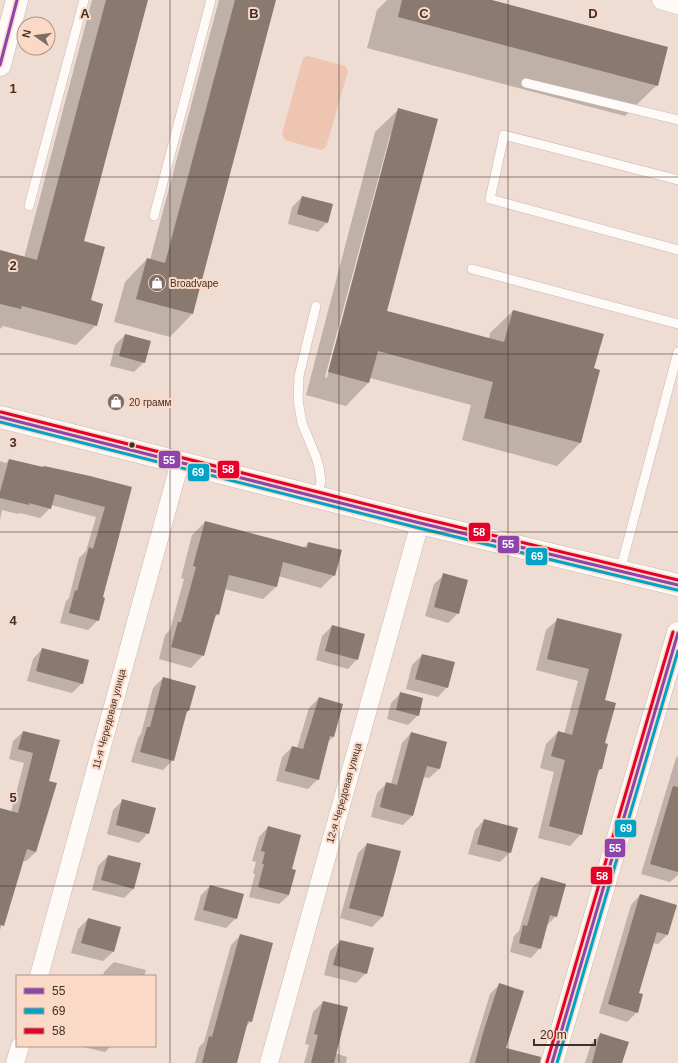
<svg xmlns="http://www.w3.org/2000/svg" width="678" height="1063" viewBox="0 0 678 1063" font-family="Helvetica,sans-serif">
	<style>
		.green { fill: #edc5b0 }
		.shadow { fill: #0003; fill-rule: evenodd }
		.building { fill: #8a796f }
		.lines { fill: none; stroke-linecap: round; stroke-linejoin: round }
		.lane-casing { stroke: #c7b9b1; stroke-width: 10 }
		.street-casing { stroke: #c7b9b1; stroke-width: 19 }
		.secondary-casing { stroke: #c7b9b1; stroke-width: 23 }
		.lane { stroke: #fdfaf8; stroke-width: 9 }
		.street { stroke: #fdfaf8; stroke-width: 18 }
		.secondary { stroke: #fdfaf8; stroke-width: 22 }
		.bus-1-casing { stroke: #fbd9c7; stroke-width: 6 }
		.bus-2-casing { stroke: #fbd9c7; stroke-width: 6 }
		.bus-3-casing { stroke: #fbd9c7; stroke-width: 6 }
		.bus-1 { stroke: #8e44ad; stroke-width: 3 }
		.bus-2 { stroke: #03a3c6; stroke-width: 3 }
		.bus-3 { stroke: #e4002b; stroke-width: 3 }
		.grid { fill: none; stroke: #3e312a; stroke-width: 1; stroke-opacity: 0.55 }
		.bus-dot { fill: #3e312a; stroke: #fbd9c7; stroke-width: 1.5 }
		.labels { text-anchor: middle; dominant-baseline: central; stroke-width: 4; stroke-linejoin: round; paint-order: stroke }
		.poi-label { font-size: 10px; fill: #3e312a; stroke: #fbd9c7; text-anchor: start }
		.street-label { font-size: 10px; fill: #3e312a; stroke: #fbd9c7 }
		.grid-label { font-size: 13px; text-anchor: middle; font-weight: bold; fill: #3e312a; stroke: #fbd9c7; stroke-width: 4; stroke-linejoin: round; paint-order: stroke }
		.line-badge { stroke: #fbd9c7; stroke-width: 1.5 }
		.badge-label { font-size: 11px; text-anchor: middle; font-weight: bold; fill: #fff }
	</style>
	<rect width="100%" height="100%" fill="#efdcd3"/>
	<path class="green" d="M308 56 345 66 348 71 326 147 321 150 285 140 282 134 303 58Z"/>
	<path class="shadow" d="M92 0H147L83 242 90 301 96 325 76 345 3 326 0 329V251L24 258Z
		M219 0H275L192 314 170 337 114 322 125 282 147 259 150 260Z
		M387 0H489L657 85 625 116 367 48 377 10Z
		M398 110 386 311 489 339 490 333 513 311 593 369 599 371 580 443 557 466 462 440 471 405 370 378 368 383 346 406 306 395 375 132ZM390 135H392L327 378 325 377Z
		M302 197 327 222 318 232 288 224 292 207Z
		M125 335 144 362 134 372 110 366 115 345Z
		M9 460 131 488 102 598 98 620 88 630 60 623 66 601 69 598 79 558 86 551 96 517 51 505 50 508 40 518 20 513 18 514 2 510 0 520V461L6 463Z
		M205 522 303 548 309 543 334 575 321 588 278 576 276 587 263 599 224 589 218 614 213 619 203 655 191 668 159 659 165 635 170 630 184 579 181 578 192 535Z
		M444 575 458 613 448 623 425 616 434 584Z
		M558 619 621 635 604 701V744L601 769 597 773 581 834 570 846 538 838 554 772 540 768 546 744 558 732 564 734 578 681 536 670 546 630Z
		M332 626 357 659 348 669 316 660 322 636Z
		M42 649 82 683 72 693 27 681 33 659Z
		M422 655 447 687 438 697 406 689 412 665Z
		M163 678 188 711 185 714 173 760 163 770 131 762 138 738 141 734 153 688Z
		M401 693 418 715 408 725 387 719 391 703Z
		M319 698 342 705 333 737 327 743 318 779 308 789 276 781 282 757 292 747 297 748 309 708Z
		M23 732 48 781 36 852 26 861H23L0 930V809L11 812 24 763 9 759 13 741Z
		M411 733 439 769 429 778 423 777 412 816 403 825 371 817 377 793 387 783 391 784 402 743Z
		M678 756V875L670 882 641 874 676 758Z
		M123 800 148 833 139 843 107 834 113 810Z
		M484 820 510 852 500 862 468 854 475 830Z
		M268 827 291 869 289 895 279 904 249 897 255 874 253 873 256 862 252 861 259 837Z
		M367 844 399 852 382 917 372 927 340 918 358 853Z
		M108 856 134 888 124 898 92 890 98 866Z
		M541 878 556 916 546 926 540 948 531 958 510 952 514 936 519 931 532 888Z
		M210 886 236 918 226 928 194 920 201 895Z
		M640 895 668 934 658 944 653 943 638 993 637 1012 627 1022 599 1013 631 905Z
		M88 919 113 952 103 961 71 953 78 929Z
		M240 936 251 1021 246 1027 236 1063H195L199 1047 204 1042 231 945Z
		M340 941 366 973 356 983 324 975 330 951Z
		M114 962 146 970 144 976H103L104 972Z
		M500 984 505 1049 510 1063H469L490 994Z
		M323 1002 335 1053 347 1057 346 1063H304L309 1045 305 1044 313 1012Z
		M601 1034 621 1063H585L591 1044Z
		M79 1046H111L105 1052Z"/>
	<path class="building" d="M106 0H148L84 241 105 247 91 300 103 304 97 326 22 306 21 309 0 304V250L37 260Z
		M235 0H276L193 314 136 299 147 258 165 263Z
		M402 0H492L668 47 658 86 398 17Z
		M398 108 438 119 387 311 504 342 513 310 604 334 594 368 600 370 581 443 484 418 493 382 378 351 369 383 328 372Z
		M302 196 333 204 328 223 297 214Z
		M125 334 151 341 145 363 119 356Z
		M9 459 43 467 44 466 90 476 132 487 103 597 105 598 99 621 69 613 75 590 77 591 89 547 93 549 105 507 55 494 51 509 29 503V505L0 498V492Z
		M205 521 307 548 308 542 342 550 335 576 283 562 277 587 229 575 219 615 216 614 204 656 171 647 178 622H181L196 567 193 566Z
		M443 573 468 580 459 614 434 607Z
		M557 618 622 634 605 700 616 703 605 743 608 744 602 769H599L582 835 549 826 565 760 551 756 558 731 572 735 589 669 547 659Z
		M332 625 365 634 358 660 325 651Z
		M42 648 89 660 83 684 36 671Z
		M422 654 455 662 448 688 415 679Z
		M163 677 196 686 189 711H187L174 761 140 752 147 727H150Z
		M400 692 423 698 419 716 396 710Z
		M319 697 343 704 334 737 330 736 319 780 285 771 292 746 303 749Z
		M23 731 60 740 49 781 57 783 36 852 27 849 4 926 0 925V808L18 813 33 753 18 749Z
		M411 732 447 742 440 769 427 766 413 816 380 807 386 782 397 785Z
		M673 786 678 787V872L650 864Z
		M122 799 156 808 149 834 116 825Z
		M484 819 518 828 511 853 477 844Z
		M268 826 301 835 292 869 296 870 289 895 258 887 264 864H262L265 852 261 851Z
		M367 843 401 851 383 917 349 908Z
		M108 855 141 863 134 889 101 880Z
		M541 877 566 884 557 917 550 915 541 949 519 943 523 925 527 926Z
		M210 885 244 894 237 919 203 910Z
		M640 894 677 905 668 935 657 932 639 993 643 994 638 1013 608 1004Z
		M88 918 121 927 114 952 81 943Z
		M240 934 273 943 252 1022 248 1021 237 1063H202L209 1036 212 1037Z
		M340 940 374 948 367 974 333 965Z
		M499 983 524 991 506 1048 541 1057 540 1063H475L483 1033Z
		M323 1001 348 1007 334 1063H311L318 1035 314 1034Z
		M600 1033 629 1042 622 1063H592Z"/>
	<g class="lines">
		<defs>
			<path id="lane" d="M526 83 678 120
				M678 180 504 135 490 199 678 250
				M29 206 84 0
				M154 216 211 0
				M472 269 678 324
				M316 306 299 376 298 400 302 423 316 457 319 467 321 481 317 497
				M620 571 678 352"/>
			<path id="street" d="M661 0 678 5
				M39 976 180 462
				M15 1063 20 1046
				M269 1063 420 523"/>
			<path id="secondary" d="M0 65 17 0
				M0 417 420 523 678 585
				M552 1063 678 633"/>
		</defs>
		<use href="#lane" class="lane-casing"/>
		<use href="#street" class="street-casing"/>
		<use href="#secondary" class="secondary-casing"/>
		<use href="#lane" class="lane"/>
		<use href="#street" class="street"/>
		<use href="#secondary" class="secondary"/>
		<defs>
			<path id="bus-1" d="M0 65 17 0
				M0 417 420 523 678 585
				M552 1063 678 633"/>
			<path id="bus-2" d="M0 422 419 528 677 590
				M557 1063 678 651"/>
			<path id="bus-3" d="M1 412 421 518 678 580
				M547 1062 673 632"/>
		</defs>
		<use href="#bus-1" class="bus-1-casing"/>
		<use href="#bus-2" class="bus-2-casing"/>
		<use href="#bus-3" class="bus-3-casing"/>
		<use href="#bus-1" class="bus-1"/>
		<use href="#bus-2" class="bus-2"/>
		<use href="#bus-3" class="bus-3"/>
	</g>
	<path class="grid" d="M170 0V1063M339 0V1063M508 0V1063M0 177H678M0 354H678M0 532H678M0 709H678M0 886H678"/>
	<defs>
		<symbol id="shop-disc" viewBox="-11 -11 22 22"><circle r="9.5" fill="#7c6d65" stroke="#fbd9c7"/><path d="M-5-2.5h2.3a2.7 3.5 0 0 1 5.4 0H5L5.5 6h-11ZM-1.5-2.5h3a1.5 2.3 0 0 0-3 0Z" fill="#fff"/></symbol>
	</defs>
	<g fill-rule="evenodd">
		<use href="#shop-disc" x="147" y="273" width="20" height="20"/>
		<use href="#shop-disc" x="106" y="392" width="20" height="20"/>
	</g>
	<circle class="bus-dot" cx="132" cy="445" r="3.5"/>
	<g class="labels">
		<g class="poi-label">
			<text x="170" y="283">Broadvape</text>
			<text x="129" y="402">20 грамм</text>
		</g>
		<g class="street-label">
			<text transform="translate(109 719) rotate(-75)">11-я Чередовая улица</text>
			<text transform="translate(344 793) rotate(-74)">12-я Чередовая улица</text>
		</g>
	</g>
	<g class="grid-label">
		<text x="85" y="18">A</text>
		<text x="254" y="18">B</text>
		<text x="424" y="18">C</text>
		<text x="593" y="18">D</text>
		<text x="13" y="93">1</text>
		<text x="13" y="270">2</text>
		<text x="13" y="447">3</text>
		<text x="13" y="625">4</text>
		<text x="13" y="802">5</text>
	</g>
	<g class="line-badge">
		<rect x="158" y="450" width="23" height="19" rx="4" fill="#8e44ad"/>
		<rect x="217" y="460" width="23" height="19" rx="4" fill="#e4002b"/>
		<rect x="187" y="463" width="23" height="19" rx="4" fill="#03a3c6"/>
		<rect x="468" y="522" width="23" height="20" rx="4" fill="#e4002b"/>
		<rect x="497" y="535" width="23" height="19" rx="4" fill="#8e44ad"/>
		<rect x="525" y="547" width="23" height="19" rx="4" fill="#03a3c6"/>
		<rect x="614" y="819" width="23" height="19" rx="4" fill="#03a3c6"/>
		<rect x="604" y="838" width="22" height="20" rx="4" fill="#8e44ad"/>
		<rect x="590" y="866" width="23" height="19" rx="4" fill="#e4002b"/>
	</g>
	<g class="badge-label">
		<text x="169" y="464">55</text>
		<text x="228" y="473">58</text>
		<text x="198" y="476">69</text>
		<text x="479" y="536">58</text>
		<text x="508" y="548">55</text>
		<text x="537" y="560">69</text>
		<text x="626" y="832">69</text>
		<text x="615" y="852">55</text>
		<text x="602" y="880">58</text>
	</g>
	<rect x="16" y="975" width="140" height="72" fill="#fbd9c7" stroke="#af9688"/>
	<rect x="24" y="988" width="20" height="6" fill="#8e44ad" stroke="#af9688"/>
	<text x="52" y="995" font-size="12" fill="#3e312a">55</text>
	<rect x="24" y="1008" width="20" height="6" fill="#03a3c6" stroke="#af9688"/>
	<text x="52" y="1015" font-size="12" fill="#3e312a">69</text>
	<rect x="24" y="1028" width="20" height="6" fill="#e4002b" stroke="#af9688"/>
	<text x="52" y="1035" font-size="12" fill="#3e312a">58</text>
	<g transform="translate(36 36) rotate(284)"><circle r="19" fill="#fbd9c7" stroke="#af9688"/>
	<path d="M0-3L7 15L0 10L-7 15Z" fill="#7c6d65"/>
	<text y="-6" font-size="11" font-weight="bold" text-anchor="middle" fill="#3e312a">N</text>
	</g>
	<path d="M534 1039v6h61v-6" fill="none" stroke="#3e312a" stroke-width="2"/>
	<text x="540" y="1039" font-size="12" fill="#3e312a" stroke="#fbd9c7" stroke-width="3" paint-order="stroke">20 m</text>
</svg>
